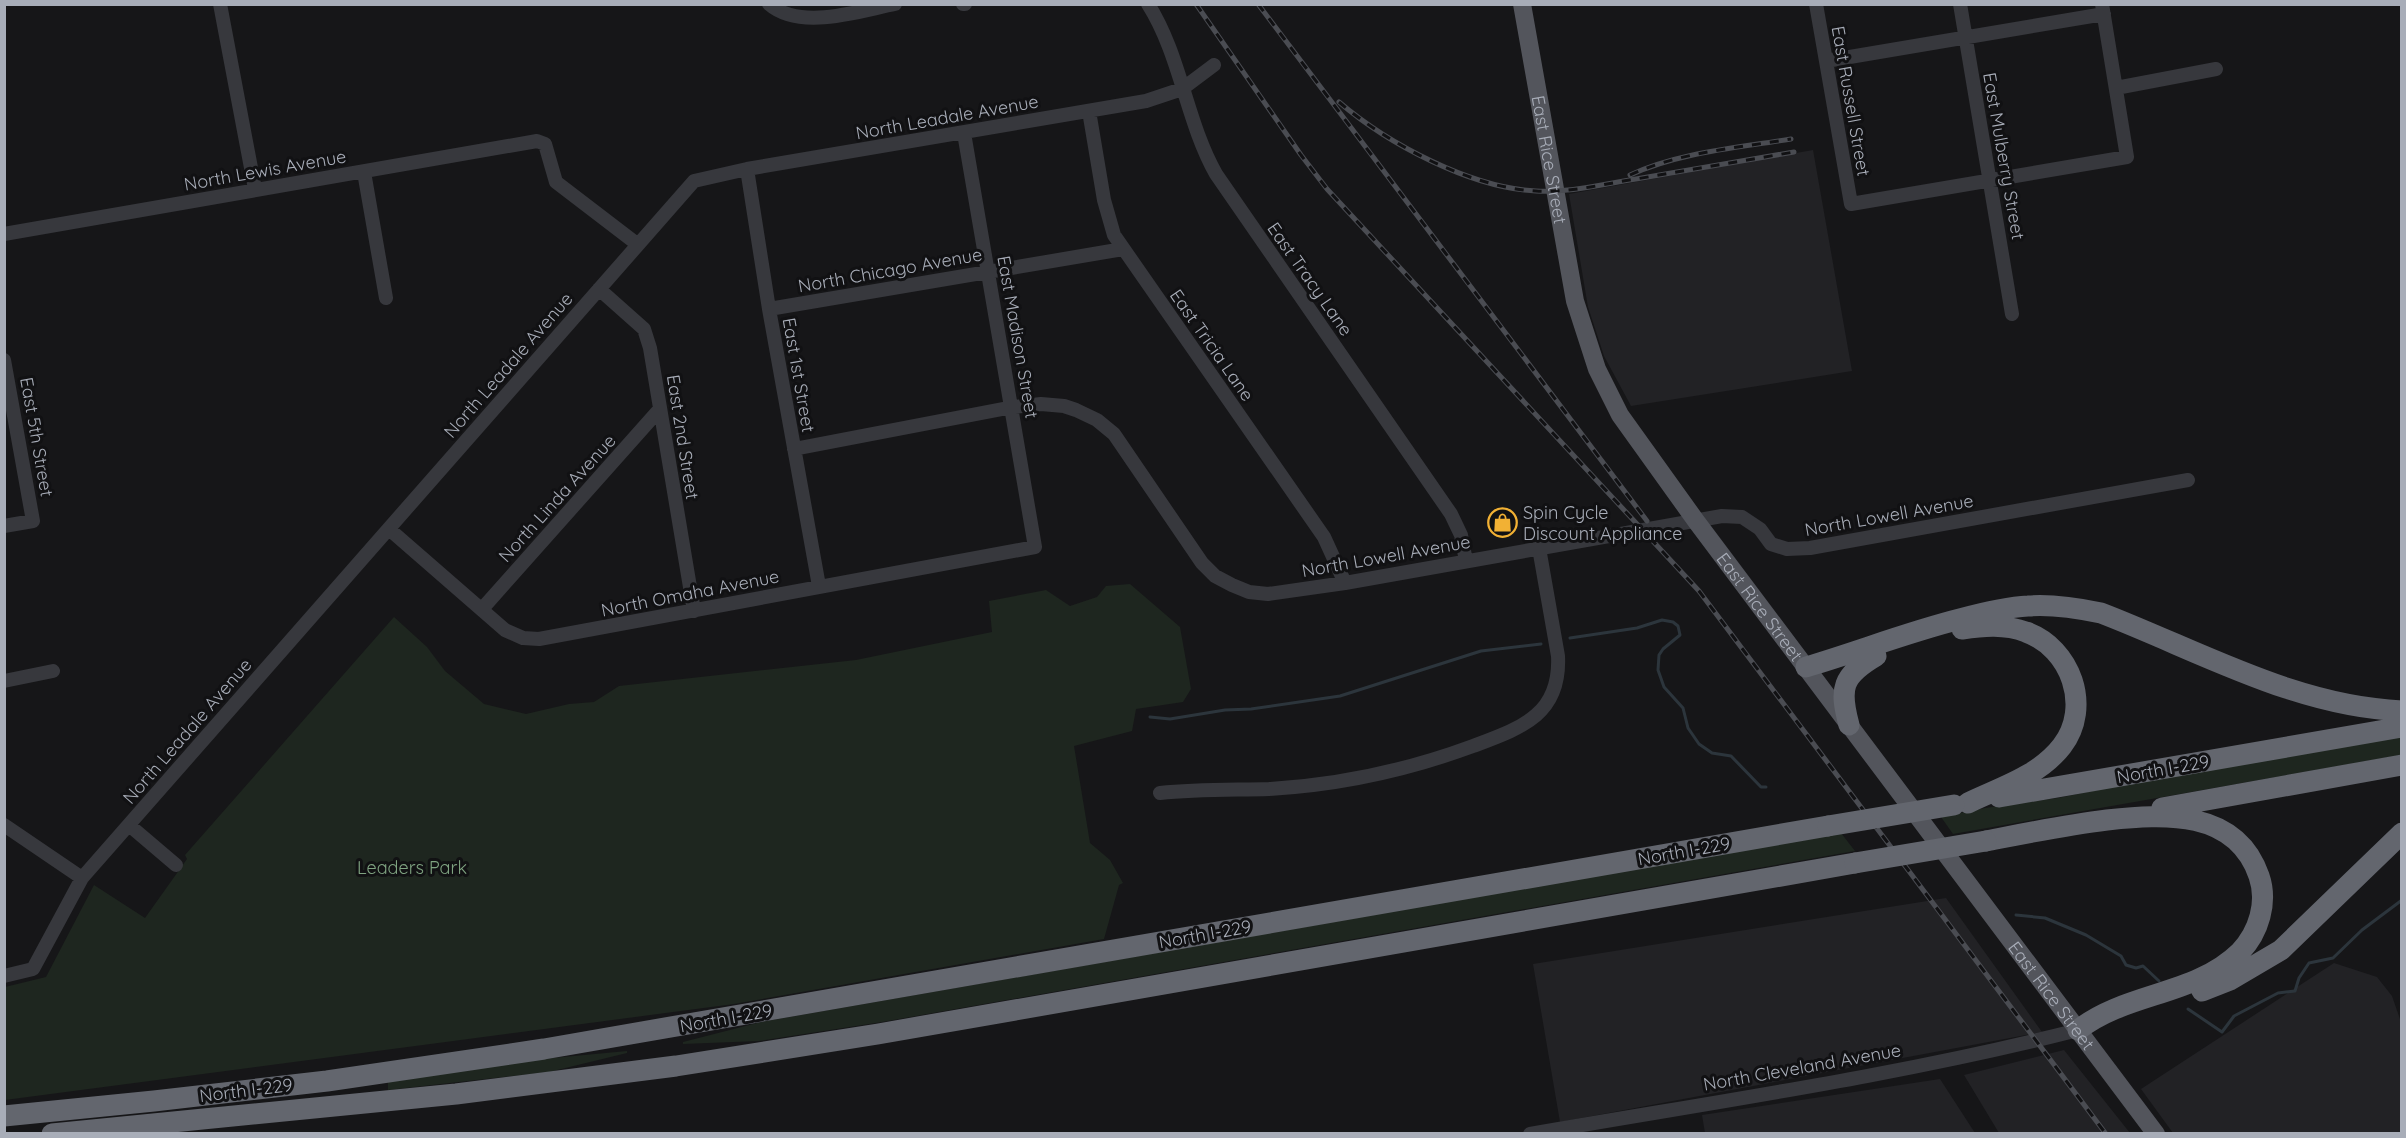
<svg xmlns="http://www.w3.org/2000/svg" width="2406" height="1138" viewBox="0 0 2406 1138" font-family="Quicksand,sans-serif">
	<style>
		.built { fill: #222225 }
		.green { fill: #1e261f }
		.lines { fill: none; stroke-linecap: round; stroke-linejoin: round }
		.stream { stroke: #2c353c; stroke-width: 3 }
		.minor { stroke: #37383d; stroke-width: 14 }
		.major { stroke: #53555c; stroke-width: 18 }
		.highway { stroke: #63666e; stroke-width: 21 }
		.rail-casing { stroke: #4a4c52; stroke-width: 5 }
		.rail { stroke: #111113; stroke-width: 3; stroke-dasharray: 9; stroke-linecap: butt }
		.highway-bridge { stroke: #63666e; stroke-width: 21 }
		.labels { text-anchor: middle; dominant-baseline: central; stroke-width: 6; stroke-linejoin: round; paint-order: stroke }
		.street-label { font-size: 18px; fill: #a8adb8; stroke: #111113 }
		.poi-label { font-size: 18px; fill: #a8adb8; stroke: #111113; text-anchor: start }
		.park-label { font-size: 18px; fill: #7fa381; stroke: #111113 }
	</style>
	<rect width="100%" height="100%" fill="#161618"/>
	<path class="built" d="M1813 150 1852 371 1631 406 1604 356 1588 307 1569 194Z
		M1946 898 2042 1032 1560 1122 1533 964Z
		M2334 963 2377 977 2392 996 2401 1022V1133H2173L2141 1089Z
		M2064 1050 2130 1133H1999L1964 1075Z
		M1940 1079 1975 1133H1705L1702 1115Z"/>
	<path class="green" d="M1130 584 1180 627 1191 689 1183 702 1136 709 1132 731 1074 746 1090 843 1110 860 1123 883 1119 885 1104 939 734 1004 5 1100V987L46 977 94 885 145 918 187 859 185 855 394 617 427 647 445 671 484 704 526 714 569 704 594 702 619 686 856 660 992 632 989 601 1046 590 1070 606 1097 597 1106 586Z
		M2401 735V755L1953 834 1941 817 1985 808 2058 798 2132 783Z
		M1841 833 1855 851 882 1022 759 1041 683 1044V1042L761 1022Z
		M627 1051V1053L549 1072 388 1090V1082L542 1059Z"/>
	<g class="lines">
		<path class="stream" d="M1570 638 1637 628 1662 620 1673 622 1678 626 1680 635 1663 649 1659 655 1658 670 1664 687 1683 708 1688 728 1699 744 1712 753 1731 756 1761 787H1766
			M1150 717 1170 719 1225 710 1251 709 1340 696 1481 651 1541 644
			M2016 915 2045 918 2086 935 2121 956 2126 965 2136 968 2143 966 2159 981
			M2188 1009 2222 1032 2234 1016 2278 993 2295 991 2299 978 2309 963 2333 958 2362 930 2402 900"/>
		<path class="minor" d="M220 4 255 189
			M769 4C800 31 859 11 895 4
			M963 4H965
			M1148 4C1181 56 1186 121 1216 174L1451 514 1461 535 1466 561
			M1816 4 1851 204 2127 157 2102 4
			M1960 4 2012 314
			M1826 61 2104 14
			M2116 88 2216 69
			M1089 111 1104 200 1114 235 1324 537 1345 583
			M747 169 769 309 819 586
			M364 172 386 298
			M4 234 537 141 545 144 556 182 637 244
			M599 289 644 329 650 348 694 611
			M769 309 1123 249
			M4 360 33 521 4 526
			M794 449 1013 407 1041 404 1064 406 1076 410 1097 420 1114 434 1202 563 1215 576 1232 585 1249 592 1268 594 1345 583 1722 516 1742 517 1760 529 1771 544 1787 549 1810 548 2188 480
			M389 529 505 630 523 638 539 639 1035 547 964 133
			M482 609 659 410
			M4 681 53 671
			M1160 793C1197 789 1233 790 1269 789 1339 785 1408 770 1473 746 1521 728 1561 715 1558 656L1539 548
			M4 825 82 878
			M129 825 176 865
			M4 976 33 969 82 878 694 181 747 169 1146 101 1182 89 1214 65
			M1530 1134C1713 1102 1898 1076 2078 1030"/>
		<path class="major" id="s1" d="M1522 4 1575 301 1597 369 1620 415 1696 521 2156 1134"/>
		<path class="highway" d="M1962 629C1983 626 2005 624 2026 632 2071 648 2092 707 2062 746 2039 776 2001 787 1968 803
			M1806 667C1857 652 1908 632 1960 619 1982 613 2005 607 2028 606 2052 604 2077 608 2101 613 2200 651 2294 706 2402 711
			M1849 725C1839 688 1842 676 1876 656
			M1999 797 2402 727
			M2162 808 2402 765
			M1986 841C2027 833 2066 825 2107 820 2164 814 2236 809 2259 876 2268 902 2259 932 2240 952 2195 996 2126 992 2078 1030
			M2202 991 2230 980 2281 950 2402 833
			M4 1116 154 1101 327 1081 544 1049 1828 826
			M52 1134 456 1094 676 1066 878 1034 1855 863"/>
		<defs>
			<path id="rail" d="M1196 4 1301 155 1327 189 1699 591 2106 1134
				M1258 4 1647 521
				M1339 102C1388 144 1471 188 1536 191 1570 193 1603 184 1636 179 1689 170 1741 161 1794 152
				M1630 175C1680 152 1737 148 1791 139"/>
		</defs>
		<use href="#rail" class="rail-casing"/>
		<use href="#rail" class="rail"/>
		<path class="highway-bridge" d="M1828 826 1954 805
			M1855 863 1986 841"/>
	</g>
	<defs>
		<symbol id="shop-ring" viewBox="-11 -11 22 22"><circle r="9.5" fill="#111113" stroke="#f2b134" stroke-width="1.5"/><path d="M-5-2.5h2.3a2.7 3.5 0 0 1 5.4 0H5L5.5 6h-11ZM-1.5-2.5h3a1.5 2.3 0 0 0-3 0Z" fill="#f2b134"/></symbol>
	</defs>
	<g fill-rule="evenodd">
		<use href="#shop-ring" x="1486" y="506" width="33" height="33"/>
	</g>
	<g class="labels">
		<g class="street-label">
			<text transform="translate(1851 101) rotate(80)">East Russell Street</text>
			<text transform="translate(947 117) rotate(-10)">North Leadale Avenue</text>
			<text transform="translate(2004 156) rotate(80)">East Mulberry Street</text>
			<text stroke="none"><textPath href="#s1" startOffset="158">East Rice Street</textPath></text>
			<text transform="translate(265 170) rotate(-10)">North Lewis Avenue</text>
			<text transform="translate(890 270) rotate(-10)">North Chicago Avenue</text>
			<text transform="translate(1310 279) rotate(55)">East Tracy Lane</text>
			<text transform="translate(1018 337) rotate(80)">East Madison Street</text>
			<text transform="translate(1212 345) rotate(55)">East Tricia Lane</text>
			<text transform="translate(508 365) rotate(-49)">North Leadale Avenue</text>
			<text transform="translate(799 375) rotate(80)">East 1st Street</text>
			<text transform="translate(37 437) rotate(80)">East 5th Street</text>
			<text transform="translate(683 437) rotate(81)">East 2nd Street</text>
			<text transform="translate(557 498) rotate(-48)">North Linda Avenue</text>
			<text transform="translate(1889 515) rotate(-10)">North Lowell Avenue</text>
			<text transform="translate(1386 556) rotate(-10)">North Lowell Avenue</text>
			<text transform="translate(690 593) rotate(-11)">North Omaha Avenue</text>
			<text stroke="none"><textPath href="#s1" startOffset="662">East Rice Street</textPath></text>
			<text transform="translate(187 731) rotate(-49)">North Leadale Avenue</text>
			<text transform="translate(2163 769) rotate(-10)">North I-229</text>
			<text transform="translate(1684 851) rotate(-10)">North I-229</text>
			<text transform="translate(1205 934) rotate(-10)">North I-229</text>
			<text stroke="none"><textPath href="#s1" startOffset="1148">East Rice Street</textPath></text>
			<text transform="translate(726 1018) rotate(-10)">North I-229</text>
			<text transform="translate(1802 1067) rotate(-10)">North Cleveland Avenue</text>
			<text transform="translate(246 1090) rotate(-7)">North I-229</text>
		</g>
		<g class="poi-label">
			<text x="1523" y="512">Spin Cycle<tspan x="1523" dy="21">Discount Appliance</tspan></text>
		</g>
		<g class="park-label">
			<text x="412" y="867">Leaders Park</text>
		</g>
	</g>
	<rect width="2406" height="1138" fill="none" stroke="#a8adb8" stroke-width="12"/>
</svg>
